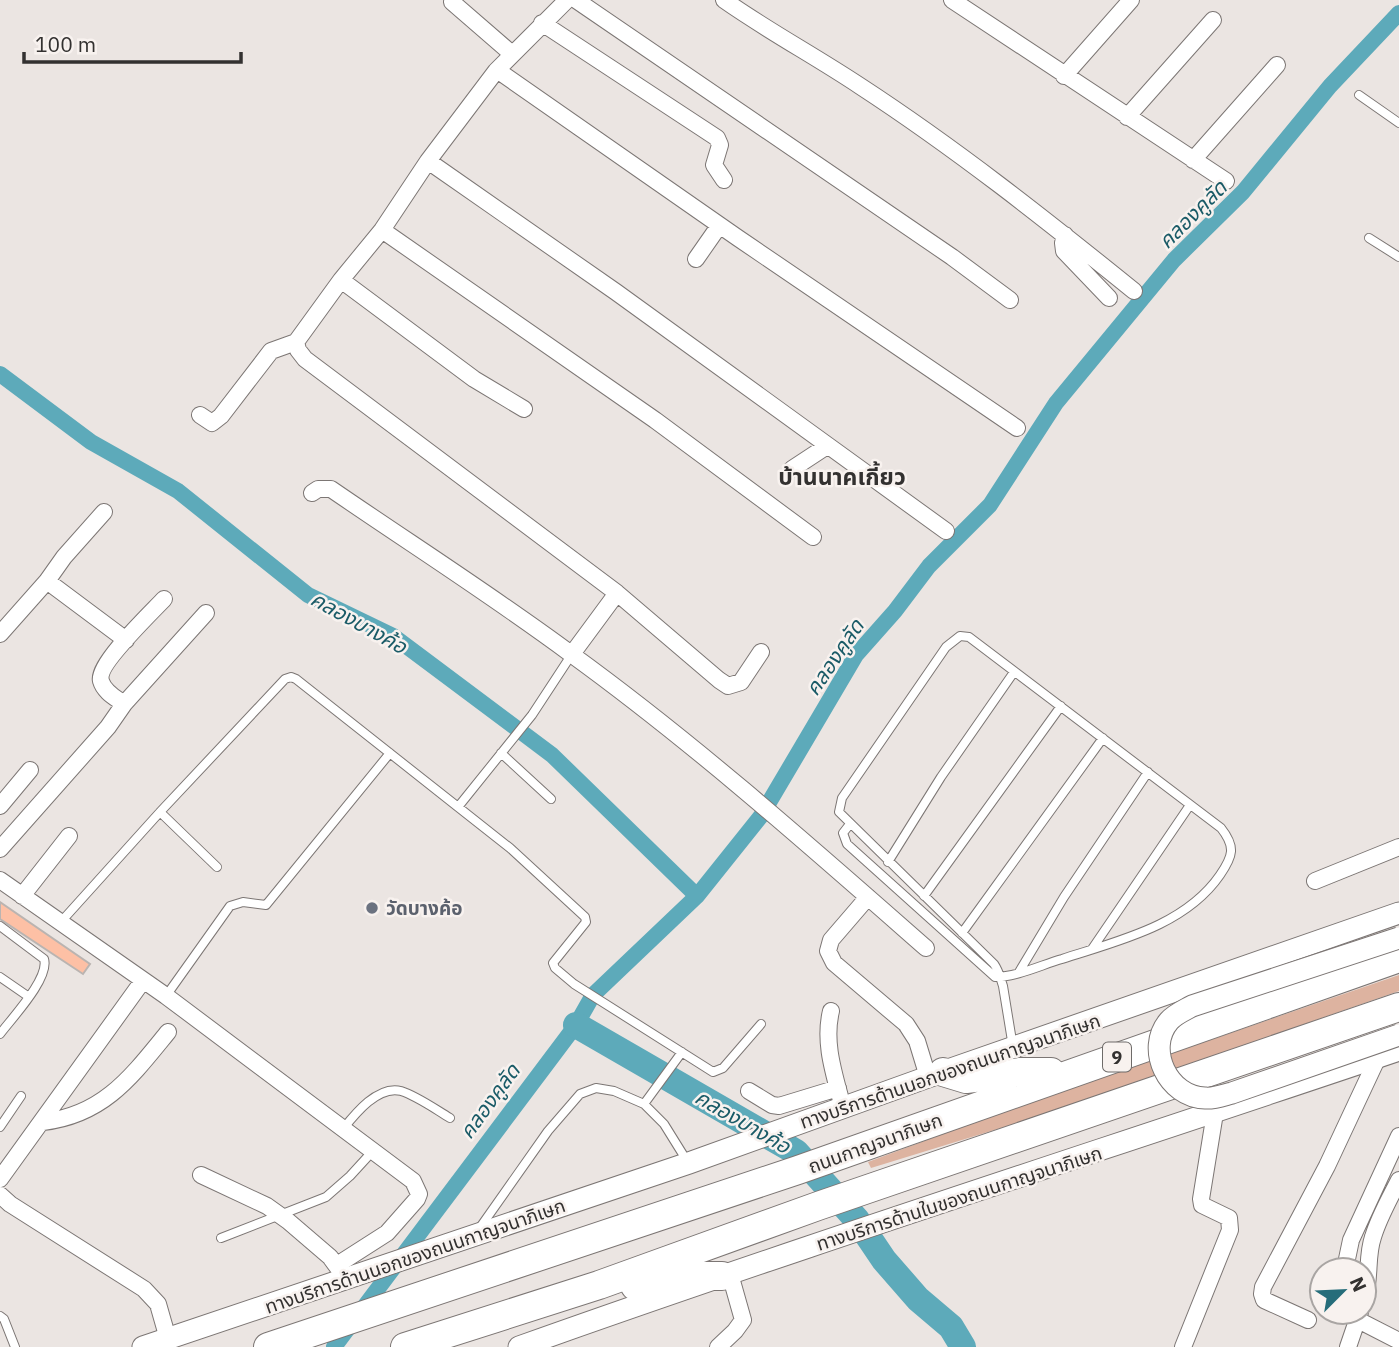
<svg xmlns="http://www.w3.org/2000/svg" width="1399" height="1347" viewBox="0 0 1399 1347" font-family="'IBM Plex Sans','Noto Sans Thai',sans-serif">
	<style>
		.green { fill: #ddb3a0 }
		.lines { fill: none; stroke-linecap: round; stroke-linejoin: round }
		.canal { stroke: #5daaba; stroke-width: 16 }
		.river { stroke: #5daaba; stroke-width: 26 }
		.building { fill: #fdc0a5; stroke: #bab4b1; stroke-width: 2 }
		.lane-casing { stroke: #7c7674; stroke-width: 10 }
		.street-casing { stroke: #7c7674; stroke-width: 18 }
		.secondary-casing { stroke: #7c7674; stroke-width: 23 }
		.highway-casing { stroke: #7c7674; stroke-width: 30 }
		.lane { stroke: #fff; stroke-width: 8 }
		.street { stroke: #fff; stroke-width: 16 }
		.secondary { stroke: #fff; stroke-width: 21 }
		.highway { stroke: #fff; stroke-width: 28 }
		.secondary-bridge-casing { stroke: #7c7674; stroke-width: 23; stroke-linecap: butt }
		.secondary-bridge { stroke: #fff; stroke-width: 21 }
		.worship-dot { fill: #6b7280; stroke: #f8f2ef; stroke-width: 2.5 }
		.labels { text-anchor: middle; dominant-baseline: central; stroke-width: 5; stroke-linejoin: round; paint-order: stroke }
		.shield { fill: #f8f2ef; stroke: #6e6b69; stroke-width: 2 }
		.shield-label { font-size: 18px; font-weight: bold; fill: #333130 }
		.worship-label { font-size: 19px; font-weight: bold; fill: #5b616d; stroke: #f8f2ef; text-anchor: start }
		.street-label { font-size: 19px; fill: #333130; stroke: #f8f2ef }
		.water-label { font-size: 21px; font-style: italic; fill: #1a5b67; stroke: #f8f2ef }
		.quarter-label { font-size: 23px; font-weight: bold; fill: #333130; stroke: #f8f2ef }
	</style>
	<rect width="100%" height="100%" fill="#ebe5e2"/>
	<path class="green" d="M1399 975V991L1056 1111 871 1168 868 1162 1018 1106Z"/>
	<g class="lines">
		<path class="canal" d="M0 374 91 442 178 491 308 595 393 636 552 755 697 896
			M334 1347 576 1025 593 995 697 896 761 816 856 655 895 611 929 566 990 505 1056 403 1174 260 1243 192 1330 86 1399 13"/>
		<path class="river" d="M576 1025 796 1152 857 1220 884 1260 918 1299 951 1327 963 1347"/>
	</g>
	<path class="building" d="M0 902 90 964 83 974 0 919Z"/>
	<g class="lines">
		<defs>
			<path id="lane" d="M1359 95 1399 123
				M1369 238 1399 257
				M501 753 551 799
				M458 807 510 848 585 917 586 922 553 963 555 968 574 984 713 1072 723 1068 761 1024
				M160 812 217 867
				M850 824 843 833 847 844 995 977C1017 977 1041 965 1062 959 1117 941 1185 926 1220 875 1233 856 1236 847 1221 828L969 637 960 636 946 647 842 798 839 812 994 964C999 971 1000 977 1003 986L1013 1047
				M888 862 941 777 1014 672
				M924 896 1061 706
				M59 924 160 812 285 679 291 677 296 679 458 807 532 715 572 654
				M0 926 44 959C50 978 12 1018 0 1034
				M962 933 1103 738
				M1092 949 1190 805
				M1019 972 1064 897 1148 772
				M0 977 29 997
				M166 996 230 906 243 902 266 905 390 753
				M644 1104 682 1052
				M0 1127 21 1096
				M343 1129C355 1114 378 1085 401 1091 417 1096 435 1109 450 1118
				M479 1229 548 1131 580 1094 596 1088 614 1091 644 1104 664 1124 687 1161
				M221 1238 326 1197 350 1176 372 1152
				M0 1316 4 1319 15 1347"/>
			<path id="street" d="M576 0 952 257 1010 300
				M724 0C768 31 815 56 860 86 955 148 1045 219 1134 291
				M952 0 1226 181
				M452 2 512 54
				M542 23 717 138 720 145 714 165 724 180
				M497 70 738 238 1017 428
				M1064 76 1131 0
				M1127 117 1213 20
				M1193 160 1277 65
				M428 161 616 292 946 531
				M382 230 655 420 813 537
				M1065 235 1063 243 1064 251 1109 298
				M696 259 719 226
				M341 280 474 379 524 409
				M296 342 298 350 305 359 617 593 719 680 728 686 741 682 761 652
				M200 415 212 423 221 416 271 351 296 342 341 280 382 230 428 161 496 71 567 0
				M792 469 827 446
				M312 493 318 489H331C411 544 493 596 571 654 695 744 811 847 926 948
				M47 581 64 557 104 512
				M0 634 47 581 126 640
				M572 654 617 593
				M124 704 206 613
				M0 806 30 770
				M0 849 108 727 124 704C116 698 104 692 101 681 96 665 152 612 164 599
				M0 880 166 996 413 1181 419 1194 417 1199 387 1233 337 1265
				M1315 881 1399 847
				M22 896 69 836
				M868 897 831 940 828 951 834 963 906 1024 917 1041 928 1077
				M831 1011C823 1044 835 1076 843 1108
				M749 1091 772 1105 779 1106 838 1088
				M43 1122C104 1115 132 1076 168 1032
				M201 1175 267 1206 288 1221 330 1257 341 1272
				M0 1179 142 982
				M0 1195 10 1204 144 1289 158 1304 168 1339
				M1347 1270V1259L1351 1240 1399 1136
				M1364 1299C1371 1278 1366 1257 1373 1237 1379 1217 1390 1198 1399 1180
				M1308 1320 1264 1300 1262 1294 1263 1287 1327 1166 1378 1057
				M1358 1320 1399 1341
				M718 1347 735 1331 743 1320 730 1274
				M1183 1347 1230 1230 1229 1218 1202 1205 1201 1199 1215 1113
				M1348 1347 1360 1312"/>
			<path id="secondary" d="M143 1347 689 1163 928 1077 1399 913
				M519 1347C811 1243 1106 1149 1399 1050"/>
			<path id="highway" d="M943 1072 966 1079 1020 1072H1051
				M635 1286 695 1276H722
				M268 1347 798 1170 1399 958
				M405 1347 599 1285 818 1206 1399 1007"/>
		</defs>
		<use href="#lane" class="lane-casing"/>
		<use href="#street" class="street-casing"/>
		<use href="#secondary" class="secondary-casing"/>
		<use href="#highway" class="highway-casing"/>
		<use href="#lane" class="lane"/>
		<use href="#street" class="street"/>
		<use href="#secondary" class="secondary"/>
		<use href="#highway" class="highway"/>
		<defs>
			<path id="secondary-bridge" d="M1399 938 1192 1006C1185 1010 1175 1014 1169 1021 1145 1049 1168 1097 1205 1098 1214 1099 1224 1095 1232 1093L1399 1035"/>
		</defs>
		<use href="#secondary-bridge" class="secondary-bridge-casing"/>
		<use href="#secondary-bridge" class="secondary-bridge"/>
	</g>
	<circle class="worship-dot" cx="372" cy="908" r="7"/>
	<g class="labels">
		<rect class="shield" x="1103" y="1042.5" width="28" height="29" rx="5"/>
		<g class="shield-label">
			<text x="1117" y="1057">9</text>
		</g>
		<g class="worship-label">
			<text x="386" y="908">วัดบางค้อ</text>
		</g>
		<g class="street-label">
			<text transform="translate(950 1071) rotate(-19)">ทางบริการด้านนอกของถนนกาญจนาภิเษก</text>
			<text transform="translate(875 1143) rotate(-20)">ถนนกาญจนาภิเษก</text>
			<text transform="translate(959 1198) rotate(-18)">ทางบริการด้านในของถนนกาญจนาภิเษก</text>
			<text transform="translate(415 1256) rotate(-19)">ทางบริการด้านนอกของถนนกาญจนาภิเษก</text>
		</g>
		<g class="water-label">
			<text transform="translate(1192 214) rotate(-45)">คลองคูลัด</text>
			<text transform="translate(359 622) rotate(29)">คลองบางค้อ</text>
			<text transform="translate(834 657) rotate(-56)">คลองคูลัด</text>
			<text transform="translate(489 1101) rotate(-54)">คลองคูลัด</text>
			<text transform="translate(743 1121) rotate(30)">คลองบางค้อ</text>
		</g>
		<g class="quarter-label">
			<text x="842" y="476">บ้านนาคเกี้ยว</text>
		</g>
	</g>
	<g transform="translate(1343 1291) rotate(66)"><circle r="33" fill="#f8f2ef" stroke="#a9a5a3" stroke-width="2"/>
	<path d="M0-5L12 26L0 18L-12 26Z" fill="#266d7a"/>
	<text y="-10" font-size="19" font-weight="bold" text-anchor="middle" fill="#333130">N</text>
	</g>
	<path d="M24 52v10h217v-10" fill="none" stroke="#333130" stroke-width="3.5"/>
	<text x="35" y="52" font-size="21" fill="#333130" stroke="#f8f2ef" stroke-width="5" paint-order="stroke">100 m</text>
</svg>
